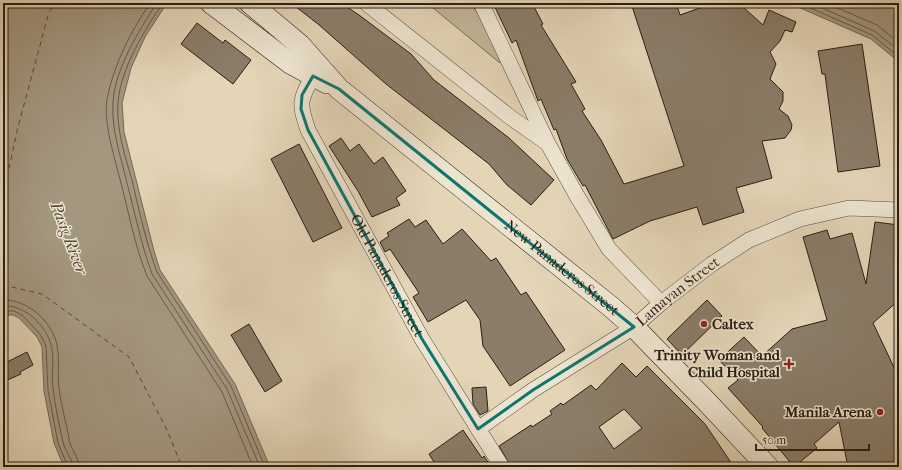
<svg xmlns="http://www.w3.org/2000/svg" width="902" height="470" viewBox="0 0 902 470" font-family="'IM FELL French Canon',serif">
	<style>
		.green { fill: #c4b69b; stroke: #766a58 }
		.water { fill: #a49780; stroke: #736755 }
		.lines { fill: none; stroke-linecap: round; stroke-linejoin: round }
		.shore { stroke: #665a4a; stroke-width: 1 }
		.ferry { stroke: #54483a; stroke-width: 1; stroke-dasharray: 5 4; stroke-linecap: butt }
		.building { fill: #8a7d69; stroke: #291e14; fill-rule: evenodd }
		.street-casing { stroke: #584c3d; stroke-width: 16 }
		.secondary-casing { stroke: #291e14; stroke-width: 22 }
		.street { stroke: #ede4d0; stroke-width: 15 }
		.secondary { stroke: #ede4d0; stroke-width: 21 }
		.marked { fill: none; stroke: #0f766e; stroke-width: 3; stroke-linejoin: round }
		.poi-dot { fill: #8f2418; stroke: #ede4d0; stroke-width: 1.5 }
		.labels { text-anchor: middle; dominant-baseline: central; stroke-width: 3; stroke-linejoin: round; paint-order: stroke }
		.street-label { font-size: 15px; fill: #291e14; stroke: #ede4d0 }
		.poi-label { font-size: 15px; font-weight: bold; fill: #291e14; stroke: #ede4d0; text-anchor: end }
		.water-label { font-size: 16px; font-style: italic; fill: #54483a; stroke: #ede4d0 }
	</style>
	<rect width="100%" height="100%" fill="#e4d5b7"/>
	<filter id="stains"><feTurbulence type="fractalNoise" baseFrequency=".005" numOctaves="4"/><feColorMatrix values="0 0 0 0 .2 0 0 0 0 .09 0 0 0 0 .02 0 0 0 .5 -.17"/></filter>
	<radialGradient id="worn" r=".72"><stop offset=".6" stop-color="#630" stop-opacity="0"/><stop offset="1" stop-color="#630" stop-opacity=".3"/></radialGradient>
	<path class="green" d="M427 3H471L502 52 500 63Z"/>
	<path class="water" d="M3 3H167L145 37 131 68 122 103 124 132 154 251 160 270 235 384 270 467H64L54 443 44 391 42 347 37 337 19 318 13 315H3Z
		M789 3H899V62L871 39Z"/>
	<g class="lines">
		<path class="shore" d="M150 3C130 33 114 64 107 99 103 123 115 159 121 183 129 214 135 246 147 276L222 392 253 467
			M157 3C139 30 115 69 113 102 111 130 121 157 127 183 135 213 141 244 152 274L227 389 260 467
			M163 3C144 31 121 68 118 102 116 129 125 156 132 180 139 211 146 242 157 272L231 386 265 467
			M799 3 872 35 899 57
			M811 3 874 31 899 50
			M826 3 877 25 899 43
			M3 300C27 299 52 321 57 345 60 359 57 374 59 388 61 405 66 422 69 439 70 449 79 456 79 467
			M3 306C24 304 46 325 51 345 55 359 51 374 53 388 55 406 59 424 63 442 65 451 72 458 73 467
			M3 311H14L22 315 40 334 46 346 48 390 58 443 68 467"/>
		<path class="ferry" d="M3 195 18 127 49 12 56 3
			M3 285 42 294 129 357 167 430 182 467"/>
	</g>
	<path class="building" d="M291 3H341L359 15 411 54 434 80 509 138 554 180 531 205 507 185 489 164 386 84 318 24Z
		M493 3H532L543 24 541 25 576 82 571 84 585 109 582 111 601 140 624 184 684 166 631 3H676L680 15 714 3H745L743 7 763 25 769 10 796 22 792 32 785 30 780 41 770 52 776 64 770 79 783 92V101L779 109 788 116 792 125 791 130 785 138 762 141 772 178 736 188 744 212 703 225 697 207 650 221 613 239 585 185 583 186 567 159 556 129 554 130 541 99 538 101 516 40 512 43Z
		M197 23 223 43 225 40 251 60 233 84 181 44Z
		M862 44 880 166 838 172 825 74H822L818 51Z
		M341 138 350 151 359 144 374 164 383 157 406 191 396 198 400 205 372 217 358 191 329 146Z
		M299 144 342 228 313 242 271 159Z
		M409 219 415 227 426 220 443 244 462 229 491 261 496 258 521 295 526 292 565 350 510 386 483 346 480 320 466 300 428 322 413 297 419 293 390 249 385 252 380 242 389 236 387 233Z
		M875 222 899 225V243L896 254 899 255V300L873 323 899 378V467H848L839 422 814 444 817 448 794 467 762 428 763 427 728 388 738 380 719 360 744 337 762 356 792 329 827 320 803 237 827 230 830 239 852 233 866 284Z
		M707 300 722 316 682 355 667 339Z
		M249 324 282 381 265 392 231 335Z
		M27 352 33 365 20 372 21 374 3 382V364Z
		M622 363 636 377 647 366 705 424 734 467H511L499 446 531 425 532 427 552 414 550 411 561 403 563 405 591 385 596 390ZM624 409 642 428 614 449 599 427Z
		M486 387 488 411 480 415 473 404 472 388Z
		M463 430 482 458 484 456 491 467H437L429 454Z"/>
	<g class="lines">
		<defs>
			<g id="street">
				<path d="M366 3 510 117 547 143"/>
				<path d="M481 3 548 144 577 196 609 249 661 303"/>
				<path id="s1" d="M313 76C299 101 299 103 308 130L422 339 502 467"/>
				<path id="s2" d="M478 429 533 390 634 327 661 303 712 264 749 240 800 219 849 208 899 210"/>
			</g>
			<g id="secondary">
				<path d="M211 3 290 63 327 83"/>
				<path id="s3" d="M250 3 300 45 339 89 610 306 634 327 706 401 768 467"/>
			</g>
		</defs>
		<use href="#street" class="street-casing"/>
		<use href="#secondary" class="secondary-casing"/>
		<use href="#street" class="street"/>
		<use href="#secondary" class="secondary"/>
	</g>
	<path class="marked" d="M313 76 339 89 634 327 533 390 478 429 422 339 308 130 301 109 302 95Z"/>
	<g class="poi-dot">
		<circle cx="704" cy="324" r="4"/>
		<path d="M787 358h4v4h4v4h-4v4h-4v-4h-4v-4h4z"/>
		<circle cx="880" cy="412" r="4"/>
	</g>
	<g class="labels">
		<g class="street-label">
			<text stroke="none"><textPath href="#s3" startOffset="410">New Panaderos Street</textPath></text>
			<text stroke="none"><textPath href="#s1" startOffset="223">Old Panaderos Street</textPath></text>
			<text stroke="none"><textPath href="#s2" startOffset="243">Lamayan Street</textPath></text>
		</g>
		<g class="poi-label">
			<text x="712" y="324" text-anchor="start">Caltex</text>
			<text x="780" y="355">Trinity Woman and<tspan x="780" dy="17">Child Hospital</tspan></text>
			<text x="872" y="412">Manila Arena</text>
		</g>
		<g class="water-label">
			<text transform="translate(69 238) rotate(69)">Pasig River</text>
		</g>
	</g>
	<rect width="902" height="470" fill="none" stroke="#e4d5b7" stroke-width="16"/>
	<rect x="4" y="4" width="894" height="462" fill="none" stroke="#291e14" stroke-width="2"/>
	<rect x="8" y="8" width="886" height="454" fill="none" stroke="#291e14"/>
	<path d="M756 444v6h113v-6" fill="none" stroke="#291e14" stroke-width="2"/>
	<text x="762" y="444" font-size="12" fill="#291e14" stroke="#ede4d0" stroke-width="3" paint-order="stroke">50 m</text>
	<rect width="100%" height="100%" filter="url(#stains)"/>
	<rect width="100%" height="100%" fill="url(#worn)"/>
</svg>
